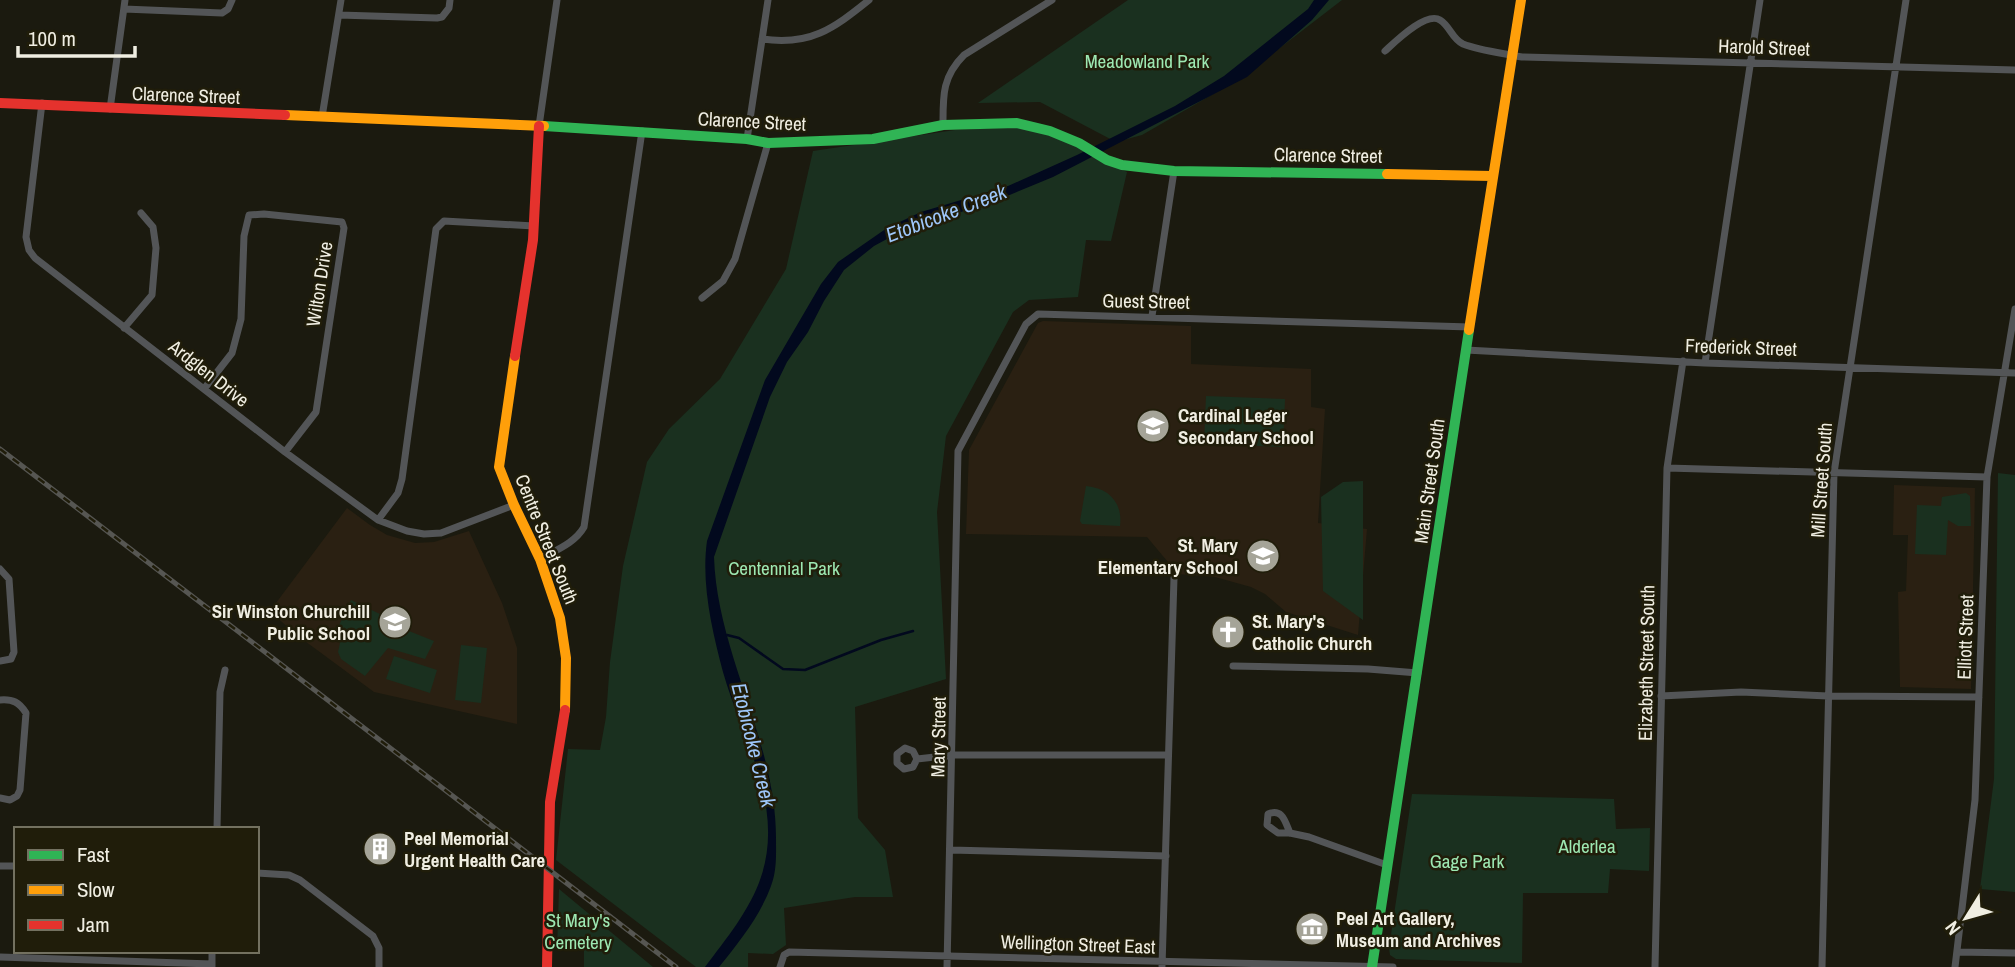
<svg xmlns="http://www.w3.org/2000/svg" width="2015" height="967" viewBox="0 0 2015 967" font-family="'Archivo Narrow',sans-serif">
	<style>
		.education { fill: #2a2012 }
		.green { fill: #1a301f }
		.water { fill: #02091e }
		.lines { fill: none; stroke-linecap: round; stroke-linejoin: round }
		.stream { stroke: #02091e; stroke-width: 2.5 }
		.street { stroke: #535557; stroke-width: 7 }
		.fast { stroke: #30b455; stroke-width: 10 }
		.slow { stroke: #ff9f0a; stroke-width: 10 }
		.jam { stroke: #e5322d; stroke-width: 10 }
		.rail-casing { stroke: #565652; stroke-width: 5 }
		.rail { stroke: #201d0a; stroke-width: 2.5; stroke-dasharray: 8; stroke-linecap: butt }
		.labels { text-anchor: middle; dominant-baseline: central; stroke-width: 5; stroke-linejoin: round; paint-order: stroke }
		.street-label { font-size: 19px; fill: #f0eee2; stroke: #201d0a }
		.park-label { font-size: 19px; fill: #9de8b2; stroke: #201d0a }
		.poi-label { font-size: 19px; font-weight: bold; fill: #f0eee2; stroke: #201d0a; text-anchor: start }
		.water-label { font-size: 21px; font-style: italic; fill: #9ec6f9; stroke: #201d0a }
	</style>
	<rect width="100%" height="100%" fill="#1b1a0f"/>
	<path class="education" d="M1043 321 1191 326V364L1311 369V407L1325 409 1318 523 1367 529 1358 635 1286 612 1265 594 1251 587 1215 577 1178 574 1147 537 966 534 969 450 1038 323Z
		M1894 485 1975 488 1971 689 1900 687 1898 592 1906 591 1908 535H1893Z
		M347 508 370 525 387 535 415 543 434 542 469 531 502 603 517 648V724L374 692 294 633 270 611Z"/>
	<path class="green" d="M1128 0H1342L1241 78 1142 135 1116 142 1040 102 978 103Z
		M1026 127 1063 139 1100 160 1127 172 1111 241 1086 240 1078 297 1029 300 1013 312 946 436 937 512 946 679 855 707 858 818 885 850 893 897H855L784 908 786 945 773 954 748 953V967H696L556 860 568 749 600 750 606 717 610 662 623 566 647 462 669 429 720 379 786 269 813 151 955 130Z
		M1206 396 1285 399 1283 447 1204 444Z
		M1998 473 2015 475V892L1980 889 1994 779Z
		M1363 481V620L1323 591 1321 497 1343 482Z
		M1086 486C1109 488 1123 503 1120 526L1082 524 1080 521Z
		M1966 493 1970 496 1971 526H1958L1948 520 1946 555 1915 554 1917 505 1941 506 1942 497Z
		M351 600 384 616V621L434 641 425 659 388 648 365 676 341 659 338 652 340 643 334 636Z
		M461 645 487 648 481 703 455 700Z
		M394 656 437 670 430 693 386 679Z
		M1412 794 1614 799 1616 829 1650 828 1649 871 1610 869 1608 893H1523L1522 963 1396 959 1390 955 1389 948Z
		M559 889 653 967H584V950H557Z"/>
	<path class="water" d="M1314 0H1329L1312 20 1247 77 1053 177 1000 199 898 233 874 246 844 270 824 301 808 332 787 362 770 397 714 557C717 653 776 741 776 838 776 855 777 870 771 886 760 916 739 942 719 967H705C726 939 750 910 761 877 785 805 742 739 723 672 712 630 701 583 707 541L765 380 821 284 838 262 887 228 921 212 1008 186 1077 155 1175 106 1224 76 1308 9Z"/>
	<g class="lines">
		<path class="stream" d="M727 635 739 638 783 669 805 670 881 640 913 631"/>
		<path class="street" d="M124 9 222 13 228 9 232 0
			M339 15 437 18 442 17 449 8 450 0
			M762 39C810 46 833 29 869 0
			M1385 51C1395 42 1426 11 1440 20 1450 26 1452 39 1463 44 1481 51 1503 53 1522 57L2015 70
			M42 103 26 237 29 250 35 258 285 452 378 520 407 531 424 534 441 533 514 505
			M110 109 125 0
			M322 117 341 0
			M943 125C943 96 942 77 964 55L1052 0
			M539 126 557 0
			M747 139 768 0
			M702 298 723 281 735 259 768 143
			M1152 316 1174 171
			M124 328 152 295 156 248 153 227 141 213
			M1466 350 1705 363 2015 373
			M1705 363 1760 0
			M204 389 232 353 241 319 244 236 249 215 264 214 342 222 344 228 316 412 285 452
			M1667 468 1987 477
			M378 520 398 493 402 479 436 229 444 221 534 226
			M540 559C556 550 575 543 584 527L642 131
			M0 569 9 579 14 652 11 659 0 661
			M1233 666 1368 669 1418 673
			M1661 696 1741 692 1828 696 1979 697
			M0 700C13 699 19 702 26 713L20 790 17 796 10 800 0 798
			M905 748 913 751 917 759 913 767 904 769 897 763V754Z
			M917 759 953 755H1167
			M217 829 220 692 225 670
			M1290 833C1285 822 1283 808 1268 814L1267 825 1278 833H1290L1309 837 1387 865
			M951 850 1166 856
			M0 866H16
			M257 873 289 875 300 880 373 936 379 948V967
			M1957 952 2015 953
			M0 957 212 964
			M212 966V951
			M1162 966 1174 578
			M780 967 784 955 789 952 1393 967
			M947 967 958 451 1026 324 1038 314 1470 327
			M1655 967 1667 468 1683 361
			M1822 967 1834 473 1906 0
			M1955 967 1975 800 1987 477 2015 309"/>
		<path class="fast" d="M544 126 747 139 768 143 873 139 943 125 1017 123 1050 131 1079 143 1107 160 1122 165 1174 171 1387 174
			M1372 967 1469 330"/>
		<path class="slow" d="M285 115 544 126
			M1387 174 1492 176
			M1469 330 1521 0
			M515 356 499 467 514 505 540 559 560 618 566 658 565 710"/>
		<path class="jam" d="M0 103 285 115
			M515 356 533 240 539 126
			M547 967 550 802 565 710"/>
		<defs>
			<path id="rail" d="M0 449 676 967"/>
		</defs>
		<use href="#rail" class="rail-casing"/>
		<use href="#rail" class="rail"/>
	</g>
	<defs>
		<symbol id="school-disc" viewBox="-11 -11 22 22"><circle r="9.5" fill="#a5a498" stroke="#201d0a"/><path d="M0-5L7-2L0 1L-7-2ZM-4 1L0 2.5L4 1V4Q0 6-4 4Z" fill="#fff"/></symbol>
		<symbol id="church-disc" viewBox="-11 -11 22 22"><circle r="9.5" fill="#a5a498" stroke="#201d0a"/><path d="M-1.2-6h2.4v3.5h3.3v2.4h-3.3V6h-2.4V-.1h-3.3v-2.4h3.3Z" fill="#fff"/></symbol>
		<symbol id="building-disc" viewBox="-11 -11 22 22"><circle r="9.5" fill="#a5a498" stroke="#201d0a"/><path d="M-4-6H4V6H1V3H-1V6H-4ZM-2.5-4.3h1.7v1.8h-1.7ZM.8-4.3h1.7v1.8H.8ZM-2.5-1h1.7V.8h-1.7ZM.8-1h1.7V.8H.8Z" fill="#fff"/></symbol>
		<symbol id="museum-disc" viewBox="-11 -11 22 22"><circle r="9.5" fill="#a5a498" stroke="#201d0a"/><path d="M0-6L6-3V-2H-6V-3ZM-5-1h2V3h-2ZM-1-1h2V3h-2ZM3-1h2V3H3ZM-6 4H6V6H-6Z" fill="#fff"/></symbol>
	</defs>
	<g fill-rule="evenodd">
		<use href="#school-disc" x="1134" y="407" width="38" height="38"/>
		<use href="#school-disc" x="1244" y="537" width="38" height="38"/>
		<use href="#school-disc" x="376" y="603" width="38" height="38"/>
		<use href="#church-disc" x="1209" y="613" width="38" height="38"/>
		<use href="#building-disc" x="361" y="830" width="38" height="38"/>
		<use href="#museum-disc" x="1293" y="910" width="38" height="38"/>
	</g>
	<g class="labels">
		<g class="street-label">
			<text transform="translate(1764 47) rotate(2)">Harold Street</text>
			<text transform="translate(186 95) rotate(2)">Clarence Street</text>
			<text transform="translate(752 121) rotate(3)">Clarence Street</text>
			<text transform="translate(1328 155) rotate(1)">Clarence Street</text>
			<text transform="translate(319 284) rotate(-81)">Wilton Drive</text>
			<text transform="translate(1146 301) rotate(1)">Guest Street</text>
			<text transform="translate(1741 347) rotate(2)">Frederick Street</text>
			<text transform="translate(209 373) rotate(38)">Ardglen Drive</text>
			<text transform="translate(1821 480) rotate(-86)">Mill Street South</text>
			<text transform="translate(1429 481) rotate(-82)">Main Street South</text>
			<text transform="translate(547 539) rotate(68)">Centre Street South</text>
			<text transform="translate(1965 637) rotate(-88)">Elliott Street</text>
			<text transform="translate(1646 663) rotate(-89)">Elizabeth Street South</text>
			<text transform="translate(938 737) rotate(-89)">Mary Street</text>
			<text transform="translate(1078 944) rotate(2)">Wellington Street East</text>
		</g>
		<g class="park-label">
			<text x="1147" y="61">Meadowland Park</text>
			<text x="784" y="568">Centennial Park</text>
			<text x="1587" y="846">Alderlea</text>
			<text x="1467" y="861">Gage Park</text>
			<text x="578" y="920">St Mary's<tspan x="578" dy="22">Cemetery</tspan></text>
		</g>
		<g class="poi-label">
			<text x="1178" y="415">Cardinal Leger<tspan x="1178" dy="22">Secondary School</tspan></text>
			<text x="1238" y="545" text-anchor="end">St. Mary<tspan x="1238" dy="22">Elementary School</tspan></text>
			<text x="370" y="611" text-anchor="end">Sir Winston Churchill<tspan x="370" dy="22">Public School</tspan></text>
			<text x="1252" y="621">St. Mary's<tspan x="1252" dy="22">Catholic Church</tspan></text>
			<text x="404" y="838">Peel Memorial<tspan x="404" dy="22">Urgent Health Care</tspan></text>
			<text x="1336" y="918">Peel Art Gallery,<tspan x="1336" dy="22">Museum and Archives</tspan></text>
		</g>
		<g class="water-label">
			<text transform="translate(946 213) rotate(-21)">Etobicoke Creek</text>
			<text transform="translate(754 745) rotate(76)">Etobicoke Creek</text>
		</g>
	</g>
	<rect x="14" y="827" width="245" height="126" fill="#201d0a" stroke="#737160" stroke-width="2"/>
	<rect x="28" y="850" width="35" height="10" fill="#30b455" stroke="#737160" stroke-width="2"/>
	<text x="77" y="862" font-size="21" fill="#f0eee2">Fast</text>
	<rect x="28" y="885" width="35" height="10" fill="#ff9f0a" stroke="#737160" stroke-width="2"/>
	<text x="77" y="897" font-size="21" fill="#f0eee2">Slow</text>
	<rect x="28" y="920" width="35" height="10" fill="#e5322d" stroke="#737160" stroke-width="2"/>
	<text x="77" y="932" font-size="21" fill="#f0eee2">Jam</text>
	<g transform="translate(1966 918) rotate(233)" stroke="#201d0a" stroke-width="5" paint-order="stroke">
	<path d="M0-5L12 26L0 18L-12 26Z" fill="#f0eee2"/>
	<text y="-10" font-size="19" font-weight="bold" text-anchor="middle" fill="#f0eee2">N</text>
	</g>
	<path d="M18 46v10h117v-10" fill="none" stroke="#f0eee2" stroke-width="3.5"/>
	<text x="28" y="46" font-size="21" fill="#f0eee2" stroke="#201d0a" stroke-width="5" paint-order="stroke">100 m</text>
</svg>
